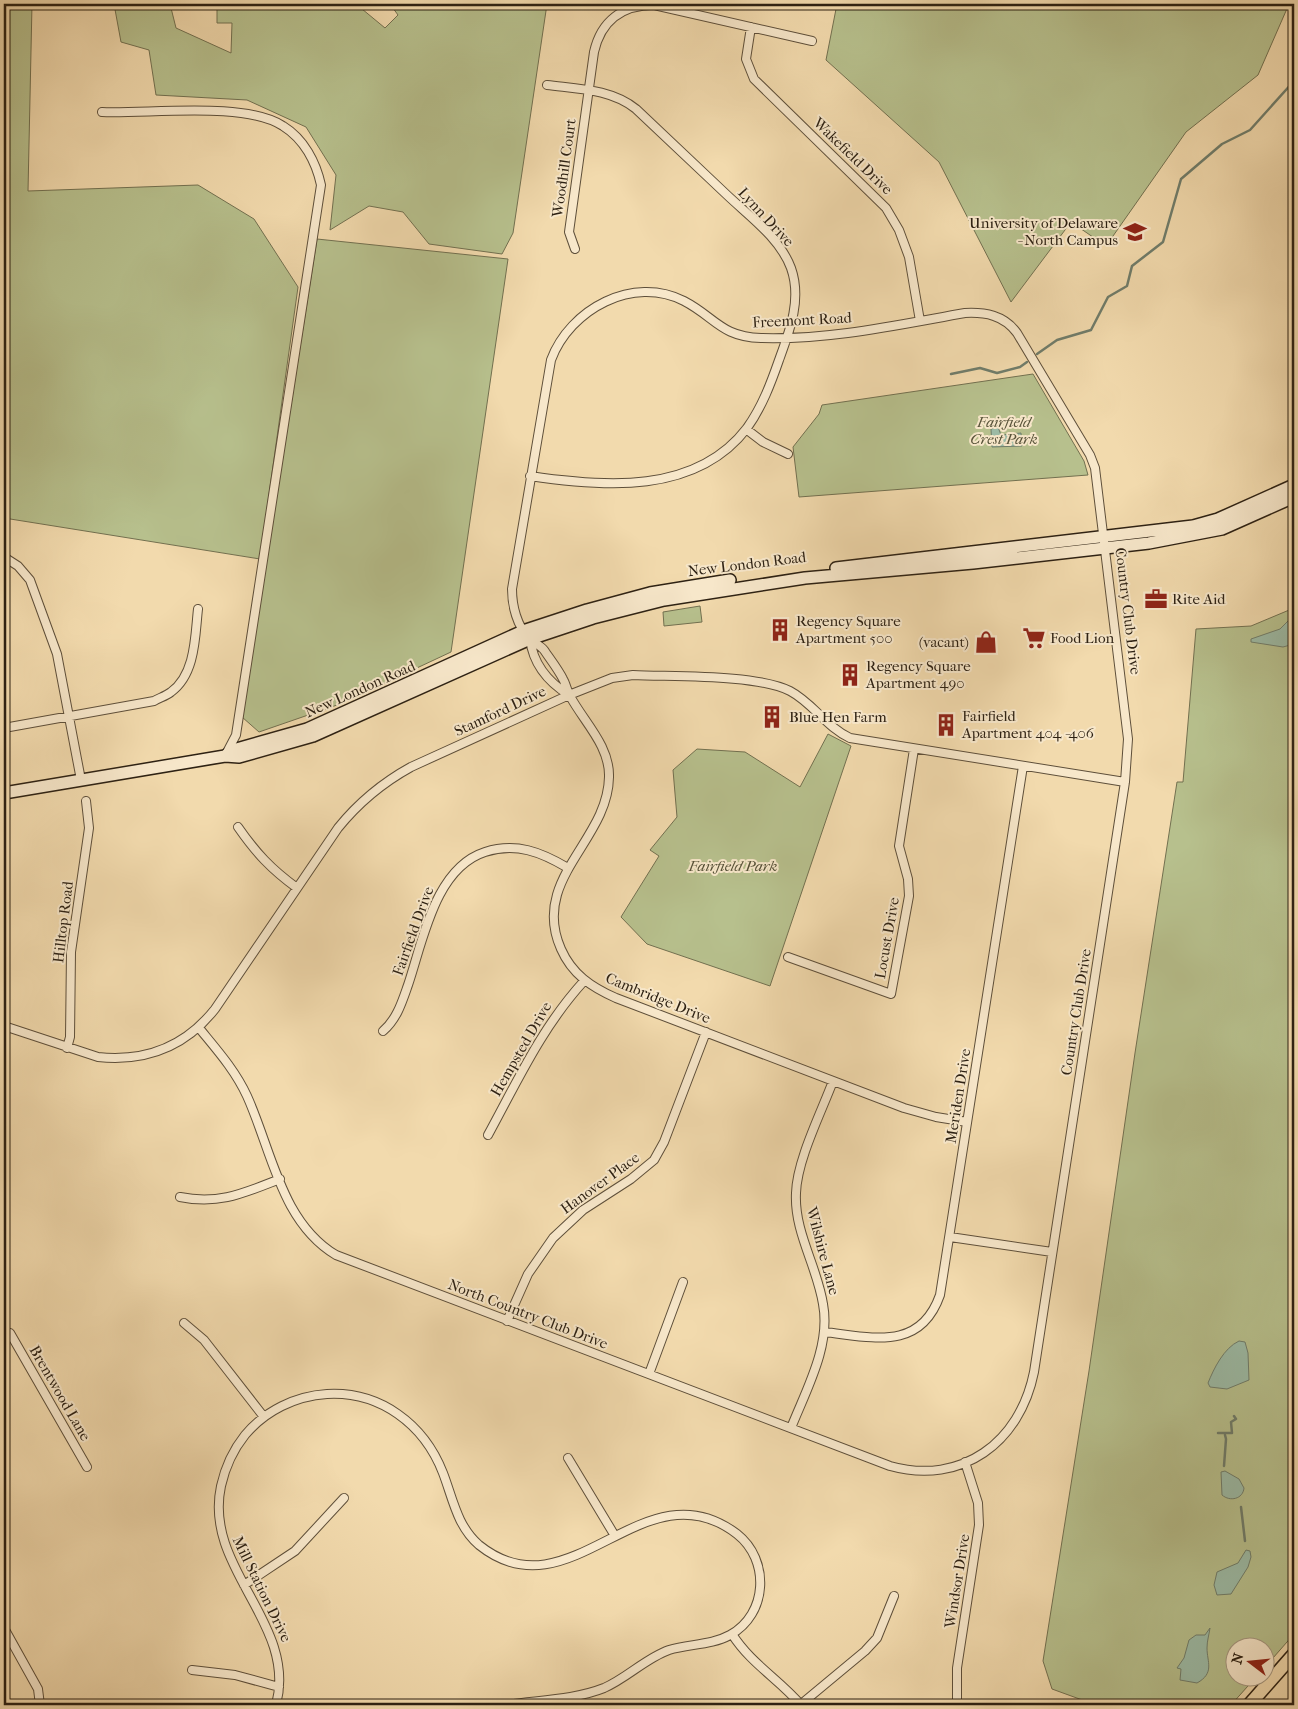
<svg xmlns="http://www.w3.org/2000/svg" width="1298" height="1709" viewBox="0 0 1298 1709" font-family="'IM FELL French Canon',serif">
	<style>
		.green { fill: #b7c08d; stroke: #727050 }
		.water { fill: #9cbba6; stroke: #707d6b }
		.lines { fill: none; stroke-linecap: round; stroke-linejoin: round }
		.stream { stroke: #707d6b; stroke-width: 2.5 }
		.minor-casing { stroke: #5e4f3a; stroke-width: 10 }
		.secondary-casing { stroke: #2d2113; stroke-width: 14 }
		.primary-casing { stroke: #2d2113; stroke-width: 15 }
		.minor { stroke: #f7e7ca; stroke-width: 8 }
		.secondary { stroke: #f7e7ca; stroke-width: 11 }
		.primary { stroke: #f2daad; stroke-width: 12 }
		.labels { text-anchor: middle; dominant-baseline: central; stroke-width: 4; stroke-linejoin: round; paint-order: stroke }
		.street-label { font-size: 15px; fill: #2d2113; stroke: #f7e7ca }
		.poi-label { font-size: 15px; fill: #2d2113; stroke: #f7e7ca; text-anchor: start }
		.park-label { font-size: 15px; font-style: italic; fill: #565138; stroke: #f7e7ca }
	</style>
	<rect width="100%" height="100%" fill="#f2daad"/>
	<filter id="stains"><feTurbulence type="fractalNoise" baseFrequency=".004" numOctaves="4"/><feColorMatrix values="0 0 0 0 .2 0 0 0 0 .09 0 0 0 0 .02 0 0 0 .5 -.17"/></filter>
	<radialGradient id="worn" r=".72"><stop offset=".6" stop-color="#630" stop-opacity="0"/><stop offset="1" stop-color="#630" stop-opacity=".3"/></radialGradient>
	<path class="green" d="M4 4H32L28 191 198 185 254 219 298 287 260 559 4 518Z
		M114 4H170L176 28 231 53 232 23H217V4H356L385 28 398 15 390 4H547L513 233 502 254 429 244 403 212 369 206 330 230 336 175 306 127 247 100 156 95 149 50 121 42Z
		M837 4H1289L1258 75 1186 132 1106 246 1071 222 1011 302 939 162 826 60Z
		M317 239 508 259 451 652 340 704 259 732 242 717Z
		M1033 374 1084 461 1088 475 799 497 793 447 819 414 822 405Z
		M700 606 702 622 664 626 663 612Z
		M1294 608V1634L1266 1666V1646H1236V1676L1256 1677 1231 1705H1096L1052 1689 1043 1661 1089 1371 1135 1053 1177 782H1183L1196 629 1251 626Z
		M828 734 851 746 770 986 647 944 621 917 659 856 650 850 677 817 673 770 697 749 745 752 800 787Z"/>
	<path class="water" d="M998 427 1001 435 1021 433 1022 446 992 447 991 429Z
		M1294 619V644L1283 647 1251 642V639L1280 629 1288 621Z
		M1239 1341 1245 1342 1248 1353 1249 1380 1227 1389 1210 1387 1208 1383C1214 1368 1224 1348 1239 1341Z
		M1225 1471 1239 1479 1244 1488C1243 1499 1230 1502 1222 1495L1221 1472Z
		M1246 1550 1250 1551 1251 1557 1248 1567 1231 1594 1217 1595 1214 1585 1217 1572 1238 1563Z
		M1210 1628C1209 1635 1207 1641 1207 1648 1207 1662 1215 1673 1197 1683L1180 1680 1181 1669 1177 1668 1184 1658 1189 1640 1196 1635H1205Z"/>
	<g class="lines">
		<path class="stream" d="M1037 354 1057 340 1091 330 1108 297 1127 286 1132 266 1163 242 1181 179 1222 144 1250 130 1294 81
			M951 374 980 368 997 373 1020 367 1027 362
			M1218 1433H1232L1231 1422 1236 1419 1234 1416
			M1224 1466 1226 1439 1225 1435
			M1241 1507 1245 1541"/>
		<defs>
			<path id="minor" d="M751 27 746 59 754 79 886 208 899 230 909 257 920 321
				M102 112C149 114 245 101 283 126 304 139 316 162 321 185L236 735 226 754
				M575 249 569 232 594 52C601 21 622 5 654 5L812 41
				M746 429 763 442 788 454
				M530 476C603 487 696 495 747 428 762 407 771 383 779 360 790 330 802 299 791 268 780 238 749 216 727 195 696 166 666 137 636 109 611 89 578 89 547 85
				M4 557 18 566 30 580 57 654 81 780
				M530 639C533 663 548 682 569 695
				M4 728 154 701C159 698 166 696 171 692 196 674 195 635 198 609
				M238 827C256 853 271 869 297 888
				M788 957 891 994 909 896 908 879 899 846 914 749
				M4 1026 98 1057C146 1062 185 1047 215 1009L338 828C359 802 382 783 411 767L569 695 612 678 633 675C673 677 756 674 790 691 813 703 826 727 850 738L1125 782
				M199 1028C217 1050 235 1070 247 1096 272 1151 281 1222 336 1255L890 1466C962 1486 1020 1442 1034 1372L1125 782 1128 739 1095 468 1090 455 1017 333C1004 315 985 312 965 313 897 325 830 340 761 338 721 337 715 317 684 301 633 275 570 309 551 360L512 589C512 606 517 626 529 638 534 643 540 645 544 650 550 659 558 669 563 679 566 684 567 691 570 696 584 722 610 746 609 777 608 841 530 879 561 949 572 974 591 987 616 998L904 1108 936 1117 967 1122
				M383 1031C397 1019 402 1002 408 985 423 941 435 868 485 852 516 842 541 852 568 868
				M67 1048 70 1037 71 952 89 828 86 801
				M488 1135C518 1080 542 1027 584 981
				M180 1197C219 1205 244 1193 280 1179
				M950 1237 1052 1252
				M507 1321 528 1274 553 1238 583 1210 631 1179 654 1160 664 1142 706 1032
				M184 1323 204 1340 264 1417
				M824 1332C871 1337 920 1352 940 1295L1023 766
				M4 1335 10 1333 87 1467
				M649 1374 683 1282
				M791 1428C806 1390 831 1346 823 1304 817 1266 794 1232 796 1193 797 1160 821 1113 833 1081
				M568 1458 615 1536
				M244 1585 295 1551 344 1498
				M4 1628 38 1689 40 1705
				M732 1634C751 1664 779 1679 801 1705
				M192 1670 235 1675 279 1687
				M276 1705C298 1623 203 1569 221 1486 225 1468 233 1450 245 1435 265 1411 295 1396 327 1394 380 1391 424 1424 443 1473 453 1499 457 1526 479 1545 571 1619 643 1462 737 1534 770 1560 768 1614 730 1635 712 1645 689 1644 669 1650 646 1658 627 1678 604 1688 574 1700 537 1700 505 1705
				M800 1705 865 1651 877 1638 894 1596
				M957 1705V1668L979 1525 978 1503 965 1462"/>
			<path id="secondary" d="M836 568 1193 526 1218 519 1294 485
				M225 756 233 750 307 729 523 631 587 610 650 593 730 580
				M4 793 225 756 239 757 313 736 530 639 593 618 664 600 805 578 973 563 1149 543 1222 529 1294 497"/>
			<path id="primary" d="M1249 1705 1294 1654"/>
		</defs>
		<use href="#minor" class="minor-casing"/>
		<use href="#secondary" class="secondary-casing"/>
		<use href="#primary" class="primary-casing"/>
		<use href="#minor" class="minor"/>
		<use href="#secondary" class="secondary"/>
		<use href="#primary" class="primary"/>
	</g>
	<defs>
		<symbol id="university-bare" viewBox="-9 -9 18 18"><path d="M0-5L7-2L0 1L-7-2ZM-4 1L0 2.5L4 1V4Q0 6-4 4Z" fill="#8f2418" stroke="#f7e7ca" stroke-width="2.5" paint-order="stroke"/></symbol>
		<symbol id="office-bare" viewBox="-9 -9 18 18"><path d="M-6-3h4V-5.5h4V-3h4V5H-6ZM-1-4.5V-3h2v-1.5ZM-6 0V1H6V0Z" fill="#8f2418" stroke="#f7e7ca" stroke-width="2.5" paint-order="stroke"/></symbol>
		<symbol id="building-bare" viewBox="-9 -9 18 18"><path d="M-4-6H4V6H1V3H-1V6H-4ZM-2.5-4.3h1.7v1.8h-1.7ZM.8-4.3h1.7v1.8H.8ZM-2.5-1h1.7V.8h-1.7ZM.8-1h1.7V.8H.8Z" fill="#8f2418" stroke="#f7e7ca" stroke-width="2.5" paint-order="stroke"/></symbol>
		<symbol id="supermarket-bare" viewBox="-9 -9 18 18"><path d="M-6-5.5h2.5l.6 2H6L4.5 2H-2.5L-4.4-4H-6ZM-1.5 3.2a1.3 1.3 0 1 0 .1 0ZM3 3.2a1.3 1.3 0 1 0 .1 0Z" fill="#8f2418" stroke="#f7e7ca" stroke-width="2.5" paint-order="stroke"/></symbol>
		<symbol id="shop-bare" viewBox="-9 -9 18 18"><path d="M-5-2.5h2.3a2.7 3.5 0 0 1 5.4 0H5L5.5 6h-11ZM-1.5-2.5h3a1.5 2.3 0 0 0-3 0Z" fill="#8f2418" stroke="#f7e7ca" stroke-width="2.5" paint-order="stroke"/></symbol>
	</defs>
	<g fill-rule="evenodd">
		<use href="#university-bare" x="1119" y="216" width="32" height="32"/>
		<use href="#office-bare" x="1140" y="583" width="32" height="32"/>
		<use href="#building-bare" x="764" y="614" width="32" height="32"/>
		<use href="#supermarket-bare" x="1018" y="622" width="32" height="32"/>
		<use href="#shop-bare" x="970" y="626" width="32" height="32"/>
		<use href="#building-bare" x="834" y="659" width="32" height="32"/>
		<use href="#building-bare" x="756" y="701" width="32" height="32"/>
		<use href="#building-bare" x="930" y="709" width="32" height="32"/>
	</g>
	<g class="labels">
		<g class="street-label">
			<text transform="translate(853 156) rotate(44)">Wakefield Drive</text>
			<text transform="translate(564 168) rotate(-82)">Woodhill Court</text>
			<text transform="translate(766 217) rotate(47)">Lynn Drive</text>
			<text transform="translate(802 320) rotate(-3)">Freemont Road</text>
			<text transform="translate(747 564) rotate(-7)">New London Road</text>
			<text transform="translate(1128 611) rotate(83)">Country Club Drive</text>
			<text transform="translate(360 689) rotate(-24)">New London Road</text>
			<text transform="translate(500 711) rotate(-25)">Stamford Drive</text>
			<text transform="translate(63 922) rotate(-83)">Hilltop Road</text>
			<text transform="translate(413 931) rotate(-70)">Fairfield Drive</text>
			<text transform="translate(887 938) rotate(-80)">Locust Drive</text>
			<text transform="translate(658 998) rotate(22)">Cambridge Drive</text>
			<text transform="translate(1076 1012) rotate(-81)">Country Club Drive</text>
			<text transform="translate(521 1049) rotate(-60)">Hempsted Drive</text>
			<text transform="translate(958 1096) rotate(-81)">Meriden Drive</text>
			<text transform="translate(600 1183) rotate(-36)">Hanover Place</text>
			<text transform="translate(823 1251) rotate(75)">Wilshire Lane</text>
			<text transform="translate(528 1314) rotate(21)">North Country Club Drive</text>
			<text transform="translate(60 1393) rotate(60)">Brentwood Lane</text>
			<text transform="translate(957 1581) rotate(-81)">Windsor Drive</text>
			<text transform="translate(262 1589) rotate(64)">Mill Station Drive</text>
		</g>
		<g class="poi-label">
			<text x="1118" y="223" text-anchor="end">University of Delaware<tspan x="1118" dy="17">- North Campus</tspan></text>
			<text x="1172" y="599">Rite Aid</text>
			<text x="796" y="621">Regency Square<tspan x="796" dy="17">Apartment 500</tspan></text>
			<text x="1050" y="638">Food Lion</text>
			<text x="969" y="642" text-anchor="end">(vacant)</text>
			<text x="866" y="666">Regency Square<tspan x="866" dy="17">Apartment 490</tspan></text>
			<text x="962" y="716">Fairfield<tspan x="962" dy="17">Apartment 404 -406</tspan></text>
			<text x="789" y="717">Blue Hen Farm</text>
		</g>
		<g class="park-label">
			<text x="1004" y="422">Fairfield<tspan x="1004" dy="17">Crest Park</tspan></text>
			<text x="733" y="866">Fairfield Park</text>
		</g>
	</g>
	<rect width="1298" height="1709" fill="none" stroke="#f2daad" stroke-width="20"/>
	<rect x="5" y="5" width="1288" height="1699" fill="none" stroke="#2d2113" stroke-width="2.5"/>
	<rect x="10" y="10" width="1278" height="1689" fill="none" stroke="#2d2113"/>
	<g transform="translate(1250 1662) rotate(286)"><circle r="24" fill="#f7e7ca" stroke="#a69881"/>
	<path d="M0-4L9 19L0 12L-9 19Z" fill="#8f2418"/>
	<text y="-8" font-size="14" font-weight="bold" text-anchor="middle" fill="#2d2113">N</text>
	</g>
	<rect width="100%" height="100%" filter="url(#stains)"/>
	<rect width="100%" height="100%" fill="url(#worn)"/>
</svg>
